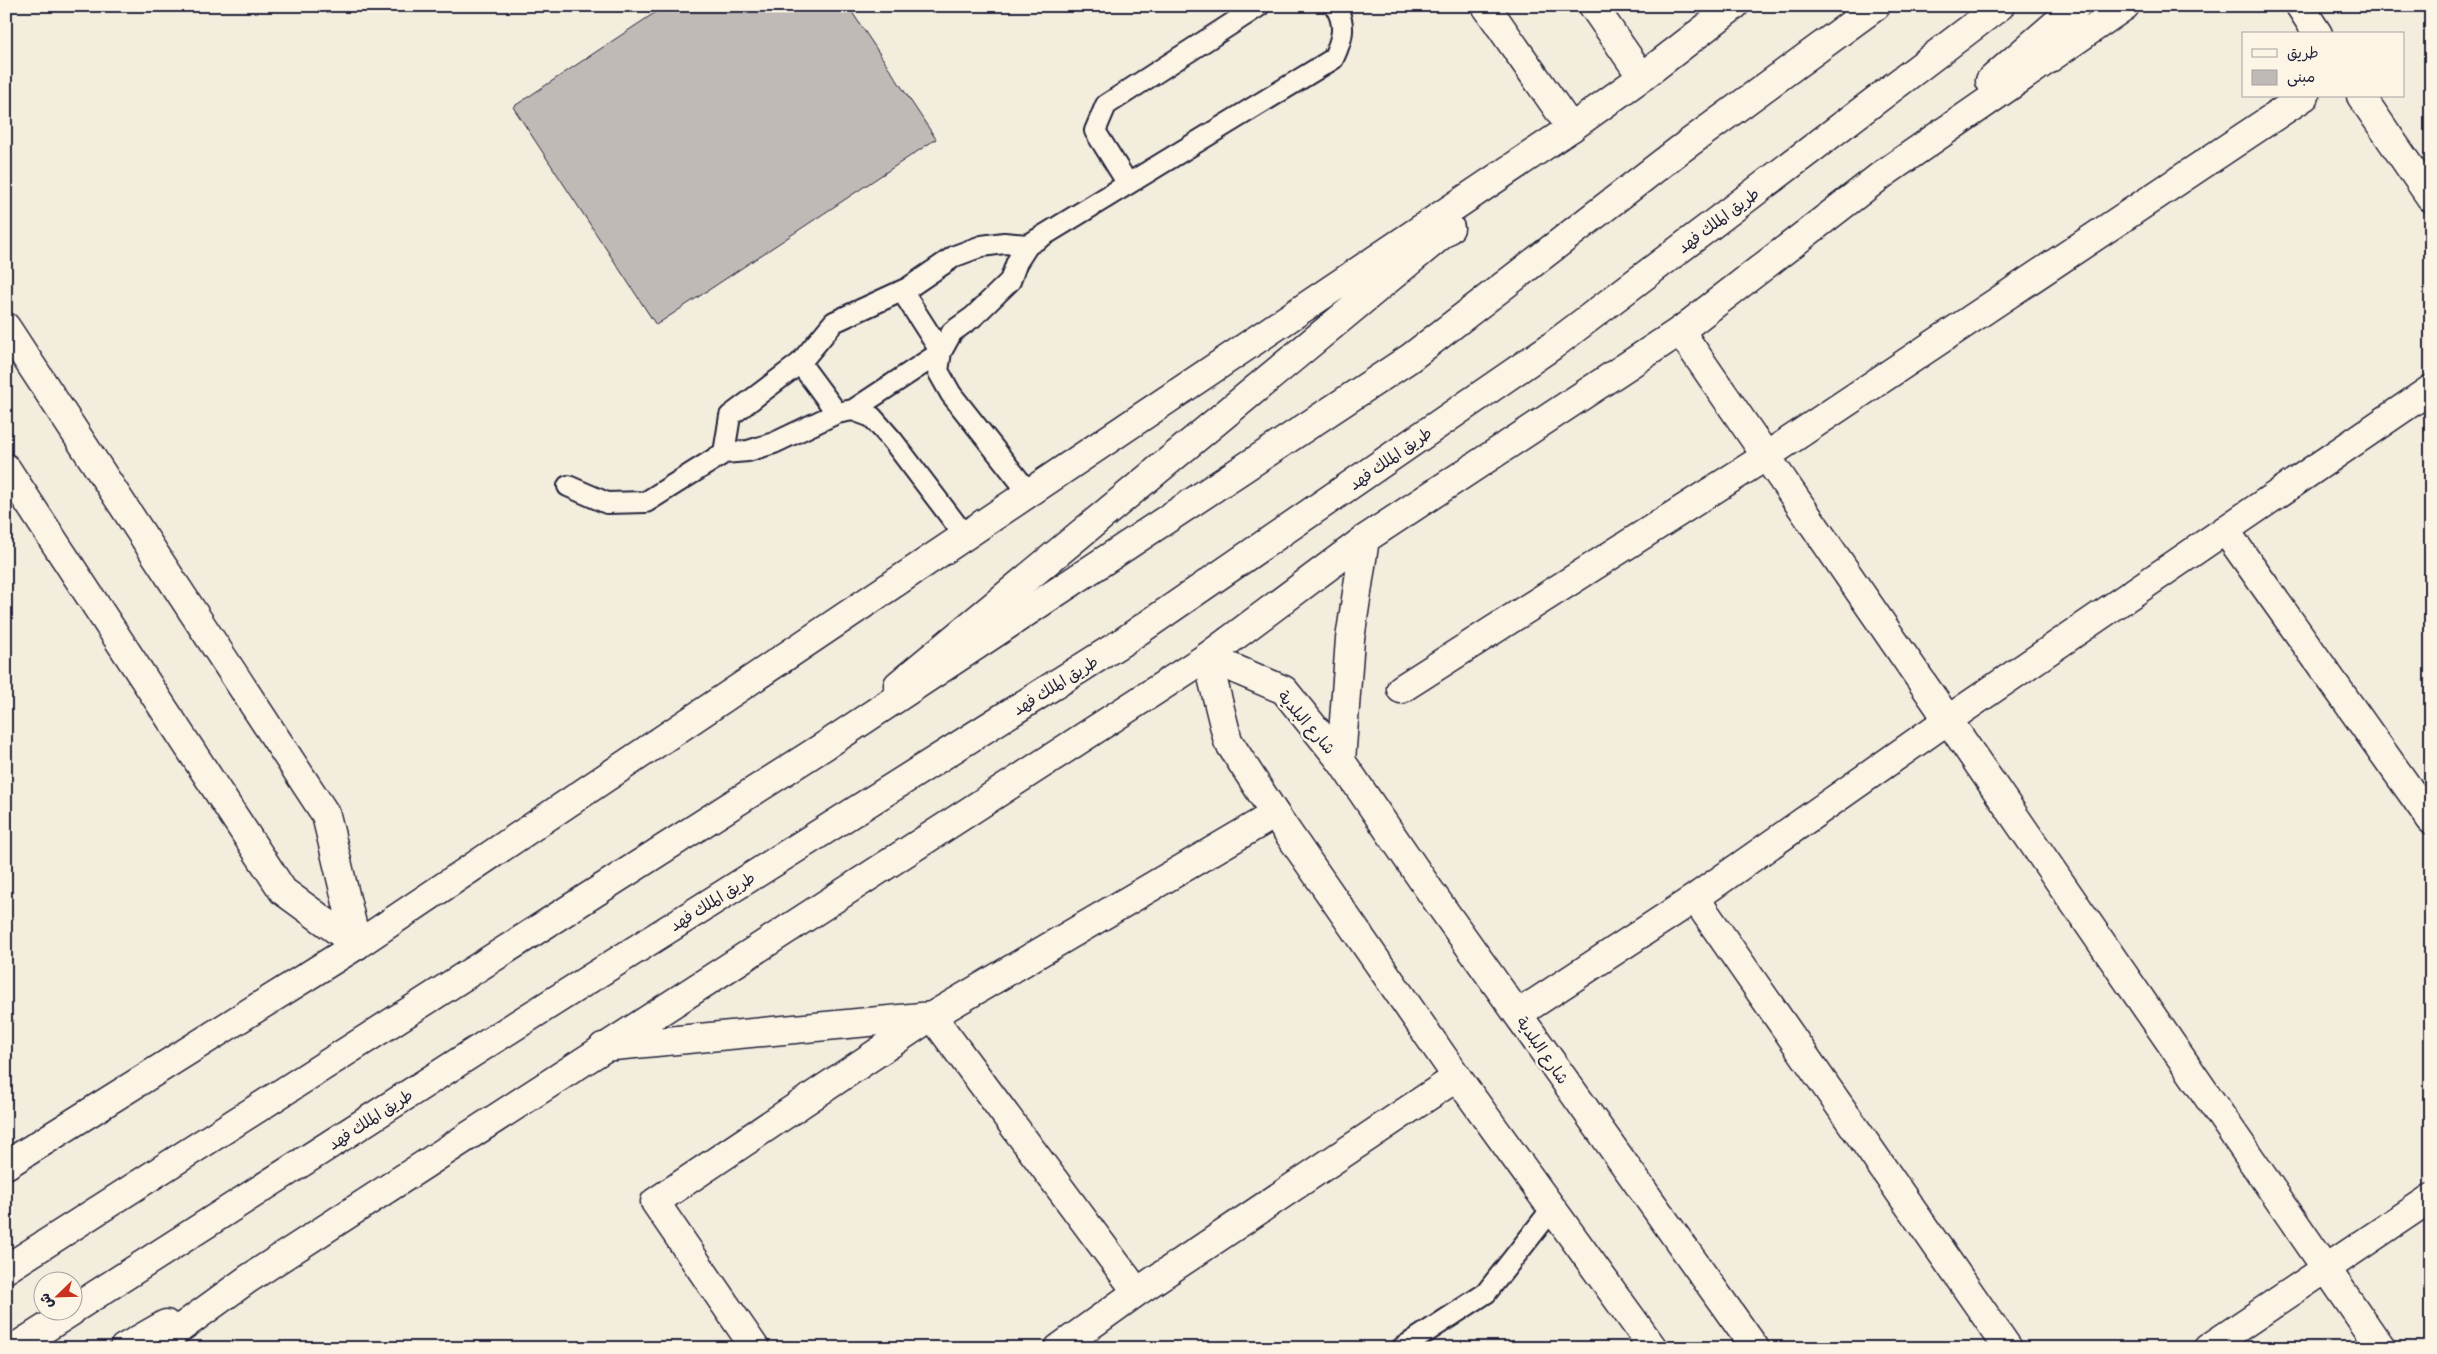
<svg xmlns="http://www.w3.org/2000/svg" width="2437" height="1354" viewBox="0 0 2437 1354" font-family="'Patrick Hand','Playpen Sans Arabic',sans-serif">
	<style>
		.building { fill: #bfbab6; stroke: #22223b }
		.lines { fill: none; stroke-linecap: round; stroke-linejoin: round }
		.lane-casing { stroke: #22223b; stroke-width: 24 }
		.street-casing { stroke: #22223b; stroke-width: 31 }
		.secondary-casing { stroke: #22223b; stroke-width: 31 }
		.primary-casing { stroke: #22223b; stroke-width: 31 }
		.highway-casing { stroke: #22223b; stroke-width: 31 }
		.lane { stroke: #fcf5e5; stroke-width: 20 }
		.street { stroke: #fcf5e5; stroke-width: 28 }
		.secondary { stroke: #fcf5e5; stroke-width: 28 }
		.primary { stroke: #fcf5e5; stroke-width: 28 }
		.highway { stroke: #fcf5e5; stroke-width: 28 }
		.labels { text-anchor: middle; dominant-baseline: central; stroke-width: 5; stroke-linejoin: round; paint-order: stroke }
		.street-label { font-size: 16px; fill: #22223b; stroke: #fcf5e5 }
	</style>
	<rect width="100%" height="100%" fill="#f3edde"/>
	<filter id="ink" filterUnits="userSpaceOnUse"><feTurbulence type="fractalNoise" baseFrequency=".02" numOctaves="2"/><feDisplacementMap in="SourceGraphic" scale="10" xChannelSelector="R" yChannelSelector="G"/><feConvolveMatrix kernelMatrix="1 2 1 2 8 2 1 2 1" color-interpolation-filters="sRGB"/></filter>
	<g filter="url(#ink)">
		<path class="building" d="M665 6H848L936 139 656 325 513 107Z"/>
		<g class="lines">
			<defs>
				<path id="lane" d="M1128 184 1095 131 1106 105 1259 6
					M902 291 941 352
					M800 363 837 413
					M853 410 941 352
					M724 453 730 416 800 363 834 322 908 288 955 256 982 246 1004 243 1028 245
					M568 486 607 503 646 502 724 453 748 451 774 443 837 413 853 410 872 417 893 441 965 536
					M1029 493 951 394 938 371 941 352 952 332 973 317 1010 281 1017 262 1028 245 1333 59C1342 40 1347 25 1335 6
					M1402 1348 1486 1293 1552 1209"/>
				<path id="street" d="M2300 6 2318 34
					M2361 96 2431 198
					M6 327 326 815 357 945
					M1680 331 2381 1348
					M6 468 283 891 357 945
					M2225 530 2431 820
					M1401 689 1768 455 2305 96
					M1695 898 2008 1348
					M1518 1014 1695 898 1949 719 2431 389
					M603 1047 932 1016 1137 1292
					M755 1348 655 1202 932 1016 1275 814
					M1059 1348 1137 1292 1457 1077
					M2208 1348 2431 1198"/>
				<path id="secondary" d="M1486 6 1571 128
					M1593 6 1642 77
					M1207 657 1284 690 1341 761 1430 891 1755 1348
					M1207 657 1228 741 1275 814 1457 1077 1653 1348"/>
				<path id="primary" d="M1990 81 2076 6
					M898 685 1450 228
					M1341 761 1350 639 1365 539
					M6 1165 357 945 1571 128 1642 77 1734 6
					M124 1348 166 1324
					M153 1348 248 1279 1207 657 1365 539 1680 331 1883 174 2125 6"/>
				<path id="highway" d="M6 1269 829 743 1410 358 1678 151 1876 6
					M72 1310 488 1043 1124 641 1552 346 2000 6
					M14 1348 71 1312"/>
			</defs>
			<use href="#lane" class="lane-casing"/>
			<use href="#street" class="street-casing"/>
			<use href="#secondary" class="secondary-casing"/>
			<use href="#primary" class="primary-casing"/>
			<use href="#highway" class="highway-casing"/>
			<use href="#lane" class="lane"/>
			<use href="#street" class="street"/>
			<use href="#secondary" class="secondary"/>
			<use href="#primary" class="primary"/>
			<use href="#highway" class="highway"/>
		</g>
	</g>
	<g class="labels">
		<g class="street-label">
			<text transform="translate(1718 220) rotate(-37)">طريق الملك فهد</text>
			<text transform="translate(1390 458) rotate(-35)">طريق الملك فهد</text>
			<text transform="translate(1055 685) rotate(-32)">طريق الملك فهد</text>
			<text transform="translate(1307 722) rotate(49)">شارع البلدية</text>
			<text transform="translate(712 901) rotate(-32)">طريق الملك فهد</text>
			<text transform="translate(1543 1050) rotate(55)">شارع البلدية</text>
			<text transform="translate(370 1119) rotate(-33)">طريق الملك فهد</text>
		</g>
	</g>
	<rect width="2437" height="1354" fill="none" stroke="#fcf5e5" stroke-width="25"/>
	<rect x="12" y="12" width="2412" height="1329" fill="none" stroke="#22223b" stroke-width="2" filter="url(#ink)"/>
	<rect x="2242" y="32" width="162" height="65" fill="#fcf5e5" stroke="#a5a1a1"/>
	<rect x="2252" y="49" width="25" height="8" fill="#fcf5e5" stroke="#a5a1a1"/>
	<text x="2287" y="58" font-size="15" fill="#22223b">طريق</text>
	<rect x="2252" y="70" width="25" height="15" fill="#bfbab6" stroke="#a5a1a1"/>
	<text x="2287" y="82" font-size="15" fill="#22223b">مبنى</text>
	<g transform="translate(58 1296) rotate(247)"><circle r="24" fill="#fcf5e5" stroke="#a5a1a1"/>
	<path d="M0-4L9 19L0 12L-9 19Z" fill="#c8321e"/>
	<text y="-8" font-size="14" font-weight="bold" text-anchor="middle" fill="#22223b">ش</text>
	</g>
</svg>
